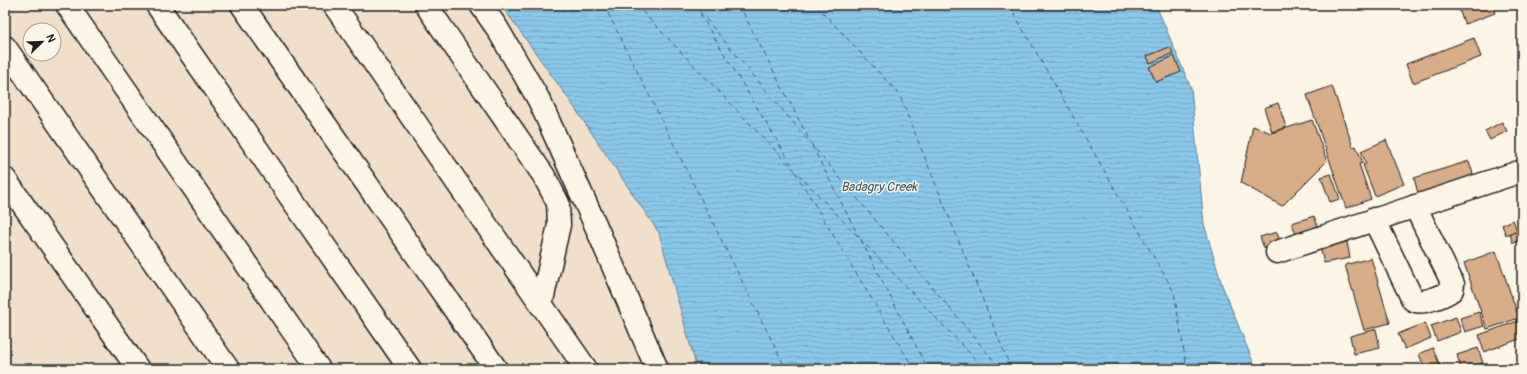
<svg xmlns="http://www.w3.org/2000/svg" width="1527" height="374" viewBox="0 0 1527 374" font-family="Pangolin,sans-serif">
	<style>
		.built { fill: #f1dfc9; fill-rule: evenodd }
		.water { fill: url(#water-rules); stroke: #5e8398 }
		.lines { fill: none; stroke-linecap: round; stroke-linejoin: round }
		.ferry { stroke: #425864; stroke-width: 1; stroke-dasharray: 5 4; stroke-linecap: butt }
		.building { fill: #d8ad89; stroke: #1c1c1c }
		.minor-casing { stroke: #1c1c1c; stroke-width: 25 }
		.minor { stroke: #fcf5e5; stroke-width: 22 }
		.labels { text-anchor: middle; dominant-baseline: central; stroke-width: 3; stroke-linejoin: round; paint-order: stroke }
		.water-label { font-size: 13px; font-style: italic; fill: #425864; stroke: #fcf5e5 }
	</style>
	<defs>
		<pattern id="water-rules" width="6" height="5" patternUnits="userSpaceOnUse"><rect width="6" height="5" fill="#8ac8eb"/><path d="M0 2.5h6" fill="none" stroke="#76abc9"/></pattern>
	</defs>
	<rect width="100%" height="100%" fill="#fcf5e5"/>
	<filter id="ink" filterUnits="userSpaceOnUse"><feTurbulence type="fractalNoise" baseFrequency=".025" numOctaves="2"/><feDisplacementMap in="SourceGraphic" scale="8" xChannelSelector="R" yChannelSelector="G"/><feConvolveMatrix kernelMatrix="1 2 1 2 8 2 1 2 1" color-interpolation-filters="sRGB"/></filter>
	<g filter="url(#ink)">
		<path class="built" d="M5 5H501L568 98 659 233 697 369H5ZM30 30H54V54H30Z"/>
		<path class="water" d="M501 5H1156L1191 88 1204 224 1222 285 1256 369H697L659 233 568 98Z"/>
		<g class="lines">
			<path class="ferry" d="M604 5 786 369
				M636 5 985 369
				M694 5 1001 369
				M739 5 810 141
				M816 5 899 94 1011 369
				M1009 5 1174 292 1187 369
				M700 14 793 167
				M812 146 859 237
				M795 172 914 369
				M861 240 928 369"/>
		</g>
		<path class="building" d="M1457 5H1492L1495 13 1465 24Z
			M1474 38 1481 57 1413 83 1406 64Z
			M1170 47 1173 53 1150 63 1147 56Z
			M1174 56 1181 72 1156 82 1149 67Z
			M1332 86 1353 147 1356 146 1363 163 1359 164 1371 199 1346 208 1307 95Z
			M1278 103 1286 127 1272 132 1264 108Z
			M1312 120 1327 161 1282 206 1241 183 1253 126 1271 133Z
			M1502 122 1507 131 1490 140 1485 131Z
			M1386 140 1404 184 1375 196 1363 165 1366 164 1361 151Z
			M1469 161 1475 180 1419 197 1414 178Z
			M1331 174 1340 199 1330 202 1321 177Z
			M1314 216 1320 232 1298 240 1292 223Z
			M1513 220 1517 230 1506 235 1502 225Z
			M1522 230V240L1513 243 1510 234Z
			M1277 232 1280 242 1264 248 1260 237Z
			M1347 242 1350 258 1324 263 1320 247Z
			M1496 251 1519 318 1487 329 1464 263Z
			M1371 258 1390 323 1364 330 1345 265Z
			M1479 312 1484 326 1465 332 1460 318Z
			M1456 317 1461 332 1437 341 1431 326Z
			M1518 321 1522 338 1484 352 1479 335Z
			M1425 323 1431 338 1405 349 1398 334Z
			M1376 329 1380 348 1354 354 1350 336Z
			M1433 348 1441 369H1425L1419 354Z
			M1478 348 1483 363 1466 369H1461L1457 355Z
			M1522 364V369H1515L1514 366Z"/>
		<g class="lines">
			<defs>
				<path id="minor" d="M67 5 319 369
					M157 5 410 369
					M242 5 496 369
					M334 5 586 369
					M426 5 544 176 558 203 559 225 541 305
					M481 5 497 28 539 100 595 224 657 369
					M5 47 228 369
					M5 179 138 369
					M1374 219 1413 300C1421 305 1444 296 1452 290L1453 284 1415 206
					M1277 252 1522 171"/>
			</defs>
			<use href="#minor" class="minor-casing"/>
			<use href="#minor" class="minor"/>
		</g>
	</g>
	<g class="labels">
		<g class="water-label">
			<text x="879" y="187">Badagry Creek</text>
		</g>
	</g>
	<rect width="1527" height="374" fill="none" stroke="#fcf5e5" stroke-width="20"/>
	<rect x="10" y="10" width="1507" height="354" fill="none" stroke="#1c1c1c" stroke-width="1.5" filter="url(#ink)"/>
	<g transform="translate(42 42) rotate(67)"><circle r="19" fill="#fcf5e5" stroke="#a29e95"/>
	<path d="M0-3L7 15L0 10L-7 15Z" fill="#1c1c1c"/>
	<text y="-6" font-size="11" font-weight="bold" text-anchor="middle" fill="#1c1c1c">N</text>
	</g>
</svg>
